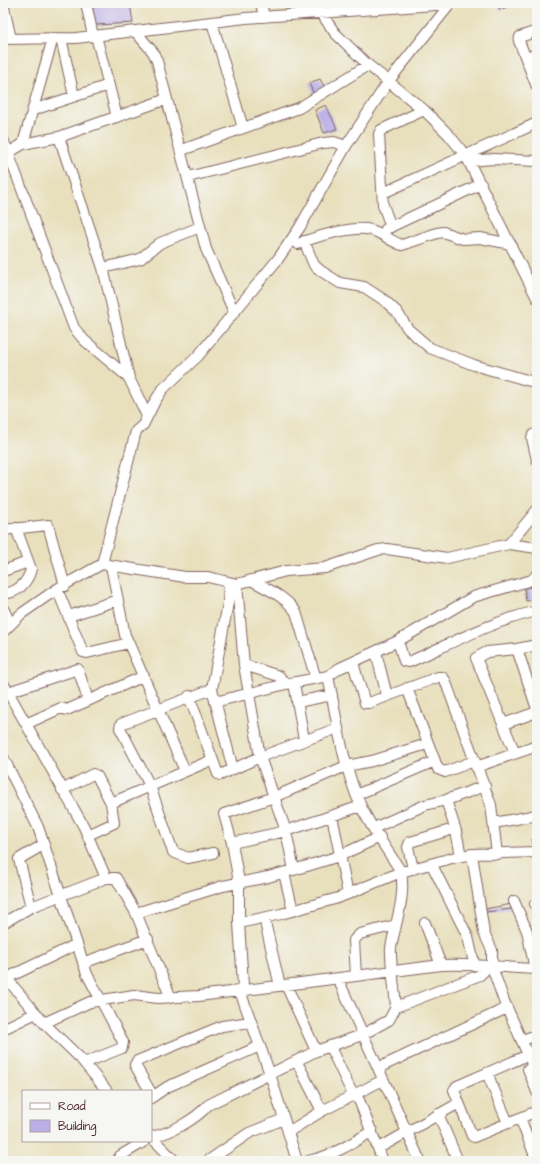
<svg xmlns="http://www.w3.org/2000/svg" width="540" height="1164" viewBox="0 0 540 1164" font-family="'Architects Daughter',sans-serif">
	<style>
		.building { fill: #baafe6 }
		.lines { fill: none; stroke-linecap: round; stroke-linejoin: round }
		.minor-casing { stroke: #81635e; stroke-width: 12 }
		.minor { stroke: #fff; stroke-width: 10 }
	</style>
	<rect width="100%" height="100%" fill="#f6f6f2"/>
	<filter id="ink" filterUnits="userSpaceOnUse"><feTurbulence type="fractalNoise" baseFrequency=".025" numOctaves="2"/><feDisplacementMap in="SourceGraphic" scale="8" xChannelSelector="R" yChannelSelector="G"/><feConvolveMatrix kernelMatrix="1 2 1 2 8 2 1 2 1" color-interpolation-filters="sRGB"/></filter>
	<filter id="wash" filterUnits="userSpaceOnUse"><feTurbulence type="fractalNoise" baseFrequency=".012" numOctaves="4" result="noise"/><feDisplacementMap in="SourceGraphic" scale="16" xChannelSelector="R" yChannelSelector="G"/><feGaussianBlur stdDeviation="0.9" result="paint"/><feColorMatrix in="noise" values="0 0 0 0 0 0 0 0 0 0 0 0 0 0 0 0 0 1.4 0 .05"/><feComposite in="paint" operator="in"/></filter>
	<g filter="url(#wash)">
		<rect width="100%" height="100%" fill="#e8e0bd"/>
		<g id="blocks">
			<path class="building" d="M92 3H130L133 23 96 25Z
				M497 3H516L500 10Z
				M320 79 326 90 315 97 309 83Z
				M326 105 337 129 324 133 315 110Z
				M530 587 533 600 526 601 524 588Z
				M532 839H537V844H533Z
				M512 904 511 909 486 912 485 909Z"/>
		</g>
	</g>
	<g filter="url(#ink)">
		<use href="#blocks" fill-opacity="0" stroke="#81635e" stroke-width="1"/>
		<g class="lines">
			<defs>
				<path id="minor" d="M3 3 11 39
					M86 3 93 36
					M261 3 264 17
					M319 3 321 13 335 33 368 65 424 110 449 135 466 156 537 298
					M212 22 243 128
					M135 31 153 52 157 61 206 249 234 312
					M537 31 520 37 519 41 537 87
					M96 36 117 117
					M61 38 74 96
					M3 39 76 38 246 18 450 4
					M526 58 537 54
					M33 110 109 85
					M59 137 103 268 129 378 147 416
					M3 139 74 328 84 340 129 378
					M23 144 53 38
					M182 150 299 108 368 65
					M3 156 23 144 59 137 167 99
					M469 161 493 159 537 161
					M188 177 323 143 334 142 346 146
					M383 193 537 123
					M391 227 383 205 379 134 381 130 424 110
					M386 229 481 184
					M304 241 314 265 321 271 340 283 364 287 384 300 397 312 408 329 430 348 474 365 537 383
					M298 244C314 237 355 225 371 230 383 233 391 242 402 245L437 233 443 232 463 239 480 238 511 244
					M103 268 140 259 160 243 200 227
					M537 433 533 435 532 438 537 460
					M3 530 48 525 65 586
					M509 544 537 510
					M102 564 185 577H208L237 584 286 571 325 568 378 550 387 549 447 558 509 544 537 548
					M111 566 125 635 185 771
					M3 571 28 562
					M251 580C267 589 285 596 296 612L316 679
					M229 582 228 603 212 689 233 769
					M237 584 244 665 260 757 286 831 294 870
					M57 589 83 652 87 653 129 643
					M3 593C17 594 28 582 31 569L16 528
					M3 608 10 623
					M69 616 118 600
					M3 632 21 614 57 589 102 564 136 431 143 425 155 401 163 389 198 356 278 259 300 227 346 146 388 82 451 3
					M398 641 404 661 409 662C450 644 492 621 537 611
					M517 649 537 709
					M376 652 387 696
					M353 663 365 703H369L438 677H442L445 680 491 805 497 854
					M244 665 279 676 286 684
					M3 683 84 827 106 878
					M294 683 304 740
					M407 688 438 769 445 772 474 761
					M212 689 121 724 120 728 150 786 173 852 188 858 213 853
					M8 692 78 669 88 700
					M189 696 218 774 220 775 260 757 338 728
					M215 702 286 684 328 676 340 668 398 641 473 597 532 580 537 574
					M297 702 332 695
					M26 724 61 708 67 710 144 676
					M503 724 537 712
					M515 753 476 658 487 652 517 649 537 645
					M3 757 38 827 87 974 123 1042 122 1048 84 1063
					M476 767 537 746
					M62 790 93 774 97 776 111 803 114 823 88 835
					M356 795 435 761
					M446 800 456 831 461 856
					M111 803 212 760
					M332 816 348 894
					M494 823 537 815
					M374 828 425 805 446 800 485 786
					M232 843 286 831 361 806
					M472 854 484 933 492 950V967L504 1001 533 1066
					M432 865 468 937 474 963
					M413 869 408 847 410 842 454 829
					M284 873 293 911
					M514 901 527 931 535 969
					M535 904H537
					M31 907 19 859 43 845
					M136 913 223 886 268 877 307 866 339 856 380 837
					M264 918 280 986
					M3 923 31 907 106 878H116L136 913 171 998
					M239 923 281 914 338 898 401 872 452 858 472 854 537 852
					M425 923 441 965
					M83 963 148 939
					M3 974 44 1023 81 1059 107 1091
					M356 976 354 940 360 934 396 925
					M7 978 77 944
					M338 979 420 1161
					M286 985 316 1051
					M396 1007 480 975 484 971 486 966
					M44 1023 90 1002 134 995 158 998 199 996 441 965C473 963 505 968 537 969
					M3 1029 36 1013
					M522 1040 537 1035
					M330 1047 353 1095 359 1100 383 1161
					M528 1055 457 1086 454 1090 472 1136 474 1137 537 1111
					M297 1062 322 1111
					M537 1065 528 1069 537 1092
					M378 1068 507 1008
					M487 1073 508 1123
					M150 1091 135 1065 137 1061 222 1026 251 1022
					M151 1098 167 1087 260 1046
					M438 1114 458 1161
					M520 1118 535 1156 531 1161
					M288 1132 322 1111 383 1080
					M151 1137C171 1133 195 1120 208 1105L316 1051 362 1035 389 1020 396 1007C395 991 390 962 391 948 395 923 406 898 401 872 388 850 370 827 360 804 342 763 337 720 328 676
					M151 1137 175 1161
					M379 1148 459 1103
					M117 1161 120 1156 145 1141
					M208 1161 249 1133 284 1119
					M297 1161 270 1074 240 991 243 985 239 923V882L232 843 224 814 274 797 346 766 372 761 427 744
					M308 1161C332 1156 351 1144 372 1131"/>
			</defs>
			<use href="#minor" class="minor-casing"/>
			<use href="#minor" class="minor"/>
		</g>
	</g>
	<rect width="540" height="1164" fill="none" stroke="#f6f6f2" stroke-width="16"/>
	<rect x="22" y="1090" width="130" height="52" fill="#f6f6f2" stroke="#b1a0a2"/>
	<rect x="30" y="1103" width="20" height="6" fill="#ffffff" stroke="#b1a0a2"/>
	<text x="58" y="1110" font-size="12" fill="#4a1f2b">Road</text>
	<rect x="30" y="1120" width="20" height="12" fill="#baafe6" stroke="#b1a0a2"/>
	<text x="58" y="1130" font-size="12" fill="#4a1f2b">Building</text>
</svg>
